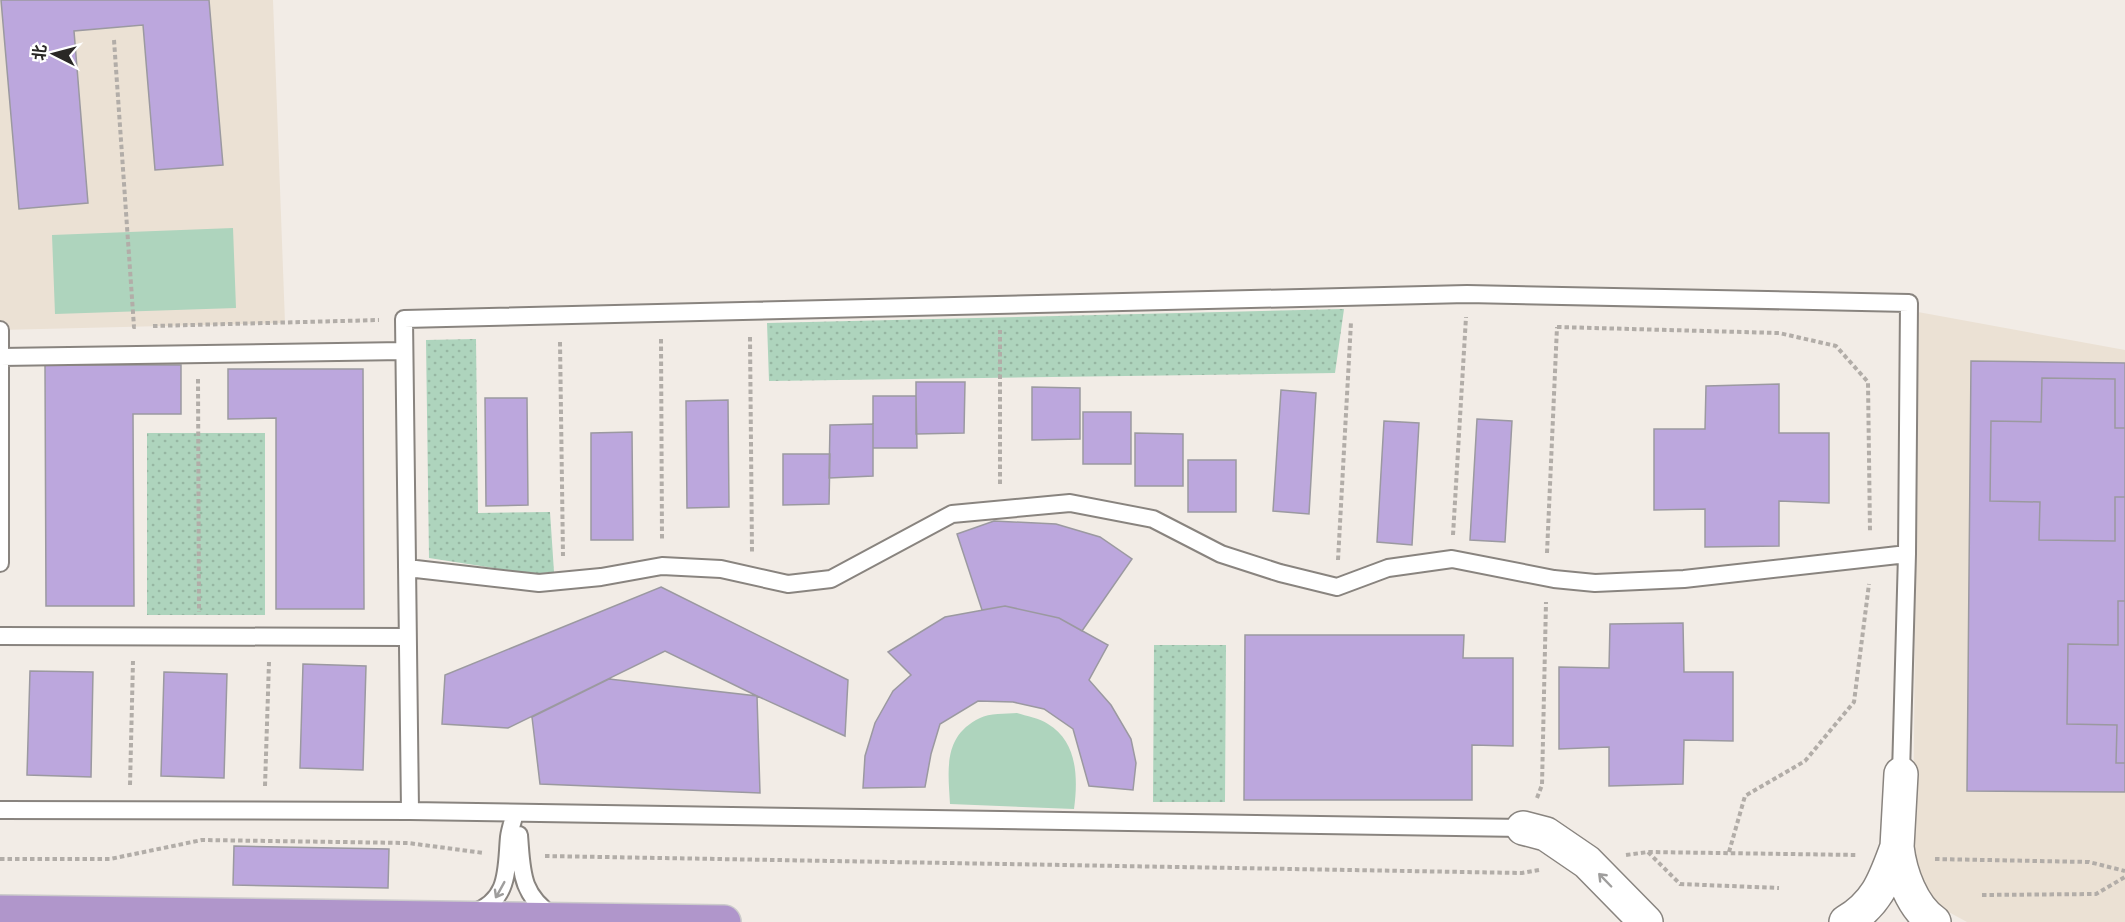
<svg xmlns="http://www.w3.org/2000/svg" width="2125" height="922" viewBox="0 0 2125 922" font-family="Commissioner,'Noto Sans SC',sans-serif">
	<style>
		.built { fill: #ebe1d4 }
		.grass { fill: url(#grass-dots) }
		.green { fill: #aed4bd }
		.building { fill: #bca7dd; stroke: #9b99a0; stroke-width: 1.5 }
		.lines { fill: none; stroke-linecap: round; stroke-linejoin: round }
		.service-casing { stroke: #89847f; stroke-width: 20 }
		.minor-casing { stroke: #89847f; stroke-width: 36 }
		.trunk-casing { stroke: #cccbcb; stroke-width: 36 }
		.path { stroke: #b2ada8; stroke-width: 4; stroke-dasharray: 4.5 3; stroke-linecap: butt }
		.service { stroke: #fff; stroke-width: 16 }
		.minor { stroke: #fff; stroke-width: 33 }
		.trunk { stroke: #b096cb; stroke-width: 33 }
		.oneway { stroke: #9f9e9d }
	</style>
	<defs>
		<pattern id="grass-dots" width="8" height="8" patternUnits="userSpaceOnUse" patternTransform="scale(1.5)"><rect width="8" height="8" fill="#aed4bd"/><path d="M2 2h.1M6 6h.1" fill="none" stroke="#96b6a2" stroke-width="1.8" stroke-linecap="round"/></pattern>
	</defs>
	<rect width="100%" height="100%" fill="#f2ece6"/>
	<path class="built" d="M0 0H273L285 323 0 330Z
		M1918 312 2125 350V922H1967L1932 903 1919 877 1913 843Z"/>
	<path class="grass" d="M1344 309 1335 373 769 381 767 323Z
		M476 339 478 513 550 512 554 572 532 574 429 558 426 340Z
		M147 433H265V615H147Z
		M1154 645H1226L1225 802H1153Z"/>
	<path class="green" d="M233 228 236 308 55 314 52 235Z
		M1017 713C1026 716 1040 718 1048 724 1078 742 1078 779 1074 809L950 804C948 769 943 736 980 718 989 713 1006 714 1017 713Z"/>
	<path class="building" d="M1 0H209L223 165 155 170 143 25 74 31 88 203 19 209Z
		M1971 361 2125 363V792L1967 791Z
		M45 365H181V414H133L134 606H46Z
		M228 369H363L364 609H276V418L228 419Z
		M2042 378 2115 379V428H2125V497H2115V541L2039 540 2040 502 1990 501 1991 421 2041 422Z
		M916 382H965L964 433 916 434Z
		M1779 384V433H1829V503L1779 501V546L1705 547V509L1654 510V429H1705L1706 386Z
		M1032 387 1080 388V439L1032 440Z
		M1281 390 1316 393 1309 514 1273 511Z
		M873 396H916L917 448H873Z
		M485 398H527L528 505 486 506Z
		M728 400 729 507 687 508 686 401Z
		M1083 412H1131V464H1083Z
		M1477 419 1512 421 1505 542 1470 540Z
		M1384 421 1419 423 1412 545 1377 542Z
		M873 424V476L829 478 830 425Z
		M632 432 633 540H591V433Z
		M1135 433 1183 434V486H1135Z
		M783 454H830L829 504 783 505Z
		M1188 460H1236V512H1188Z
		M994 521 1056 524 1100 537 1132 559 1082 631 1059 618 1005 606 982 610 957 534Z
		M661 587 848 680 845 736 757 696 665 651 508 728 442 724 445 675Z
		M2118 601H2125V763H2116L2117 725 2067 724 2068 644 2118 645Z
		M1005 606 1059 618 1108 645 1089 680 1111 705 1131 739 1136 763 1133 790 1089 786 1073 729 1044 709 1013 702 978 701 940 724 931 754 925 787 863 788 865 756 875 723 893 691 911 675 888 652 945 617Z
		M1683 623 1684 672H1733V741L1684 740 1683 784 1609 786V747L1559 749V667L1609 668 1610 624Z
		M1245 635H1464L1463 658H1513V746L1472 745V800H1244Z
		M303 664 366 666 363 770 300 768Z
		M30 671 93 672 91 777 27 775Z
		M164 672 227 674 224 778 161 776Z
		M609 679 757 696 760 793 540 784 532 717Z
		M234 846 389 849 388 888 233 885Z"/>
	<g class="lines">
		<defs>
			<path id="service" d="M0 330V563
				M1 357 404 351
				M407 568 539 583 601 577 662 566 721 569 788 584 831 579 952 514 1070 503 1153 519 1221 554 1280 573 1337 587 1388 568 1452 559 1554 579 1595 583 1684 579 1907 554
				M0 636 407 637
				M0 810 410 811 1523 828
				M410 811 404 319 1467 294 1909 303 1907 554 1901 774
				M519 835C522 871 520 894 553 916
				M473 913C510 900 506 869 509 837 510 829 513 821 515 813"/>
			<path id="minor" d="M1901 774 1897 847C1900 873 1912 907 1934 922
				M1523 828 1546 834 1587 862 1646 922
				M1846 922C1878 903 1885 879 1897 847"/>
			<path id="trunk" d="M0 912 724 922"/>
		</defs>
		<use href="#service" class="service-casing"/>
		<use href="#minor" class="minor-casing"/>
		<use href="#trunk" class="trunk-casing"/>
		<path class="path" d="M114 40 134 327H136
			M153 326 379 320
			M1557 327 1779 333 1836 346 1868 382 1870 532
			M750 337 752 552
			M661 339 662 541
			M560 342 563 556
			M198 379 199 612
			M1000 484V330
			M1453 535 1466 317
			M1547 553 1557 327
			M1338 560 1351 322
			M130 785 133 661
			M265 786 269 662
			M1537 798 1542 785 1546 602
			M1648 852 1680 884 1779 888
			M1729 852 1745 796 1805 761 1854 702 1869 584
			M1626 855 1648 852 1858 855
			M545 856 1522 873 1539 870
			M0 859H110L202 840 408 843 484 853
			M1935 859 2089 862 2125 871
			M1982 895 2096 894 2125 877"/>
		<use href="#service" class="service"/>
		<use href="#minor" class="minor"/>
		<use href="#trunk" class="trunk"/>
	</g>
	<defs><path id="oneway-shaft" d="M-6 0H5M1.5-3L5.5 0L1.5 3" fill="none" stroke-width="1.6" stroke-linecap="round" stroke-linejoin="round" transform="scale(1.5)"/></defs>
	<g class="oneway">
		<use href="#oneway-shaft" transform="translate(1605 880) rotate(-134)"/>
		<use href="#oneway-shaft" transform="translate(500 890) rotate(119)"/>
	</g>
	<g transform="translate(54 54) rotate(276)" stroke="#ffffff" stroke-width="4.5" paint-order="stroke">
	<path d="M0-4.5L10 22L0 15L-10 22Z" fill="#2a2826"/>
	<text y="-9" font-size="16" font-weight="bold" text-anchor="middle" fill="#2a2826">北</text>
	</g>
</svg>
